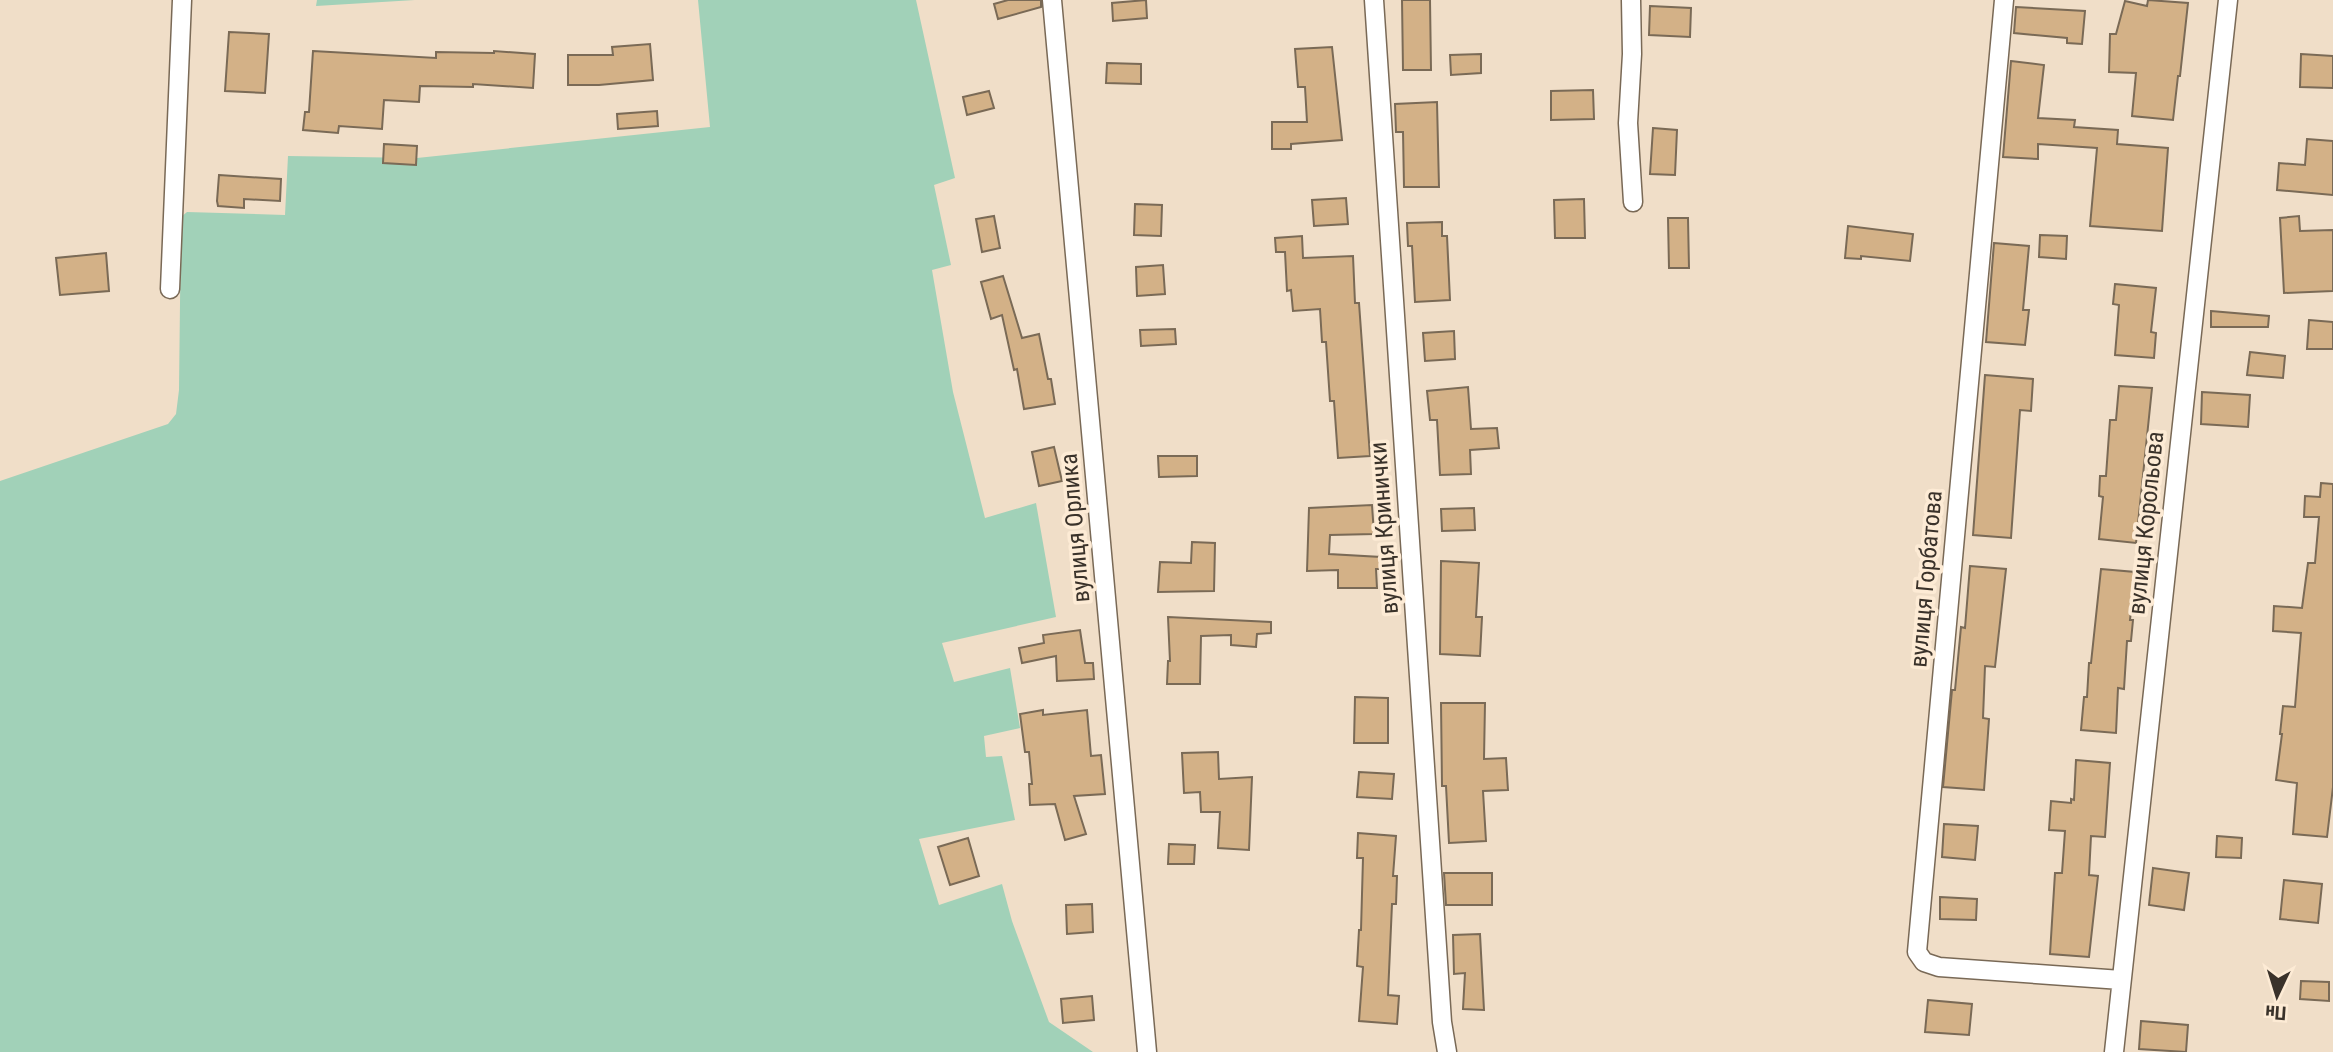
<svg xmlns="http://www.w3.org/2000/svg" width="2333" height="1052" viewBox="0 0 2333 1052" font-family="'Roboto Condensed',sans-serif">
	<style>
		.green { fill: #a1d1b8 }
		.building { fill: #d3b187; stroke: #7a6a56; stroke-width: 2 }
		.lines { fill: none; stroke-linecap: round; stroke-linejoin: round }
		.minor-casing { stroke: #796956; stroke-width: 21 }
		.minor { stroke: #fff; stroke-width: 18 }
		.labels { text-anchor: middle; dominant-baseline: central; stroke-width: 7; stroke-linejoin: round; paint-order: stroke }
		.street-label { font-size: 24px; fill: #3a322a; stroke: #fdebd5 }
	</style>
	<rect width="100%" height="100%" fill="#f0dec8"/>
	<path class="green" d="M317 0H415L316 6Z
		M698 0H916L955 178 934 185 951 265 932 270 953 392 985 518 1036 503 1056 617 942 643 954 682 1010 668 1020 728 984 736 986 757 1002 756 1015 820 919 839 939 905 1002 884 1012 921 1049 1022 1093 1052H0V481L168 424 176 414 179 390 181 217 187 212 285 215 288 156 417 158 710 127Z"/>
	<path class="building" d="M1008 0H1041V7L998 19 994 4Z
		M1146 0 1147 18 1113 21 1112 3Z
		M1402 0H1430L1431 70H1403Z
		M2148 0 2188 3 2180 76H2178L2173 120 2132 116 2136 73 2109 72 2110 34H2116L2125 1 2147 6Z
		M1650 6 1691 8 1690 37 1649 35Z
		M2016 7 2085 11 2082 44 2067 43V38L2014 33Z
		M229 32 269 34 265 93 225 91Z
		M650 44 653 80 599 85H568V55H613L612 47Z
		M1332 47 1342 140 1291 144V149H1272V122H1307L1305 87H1298L1295 49Z
		M313 51 436 58V52L494 53V51L535 54 533 88 473 84V87L420 86 419 102 384 100 382 129 339 126 338 133 303 130 305 112H309Z
		M1481 54V73L1451 75 1450 55Z
		M2301 54 2333 56V88L2300 87Z
		M2011 61 2044 65 2038 118 2075 120 2074 127 2118 130 2117 144 2168 148 2162 231 2090 226 2097 148 2038 144V159L2003 157Z
		M1107 63 1141 64V84L1106 83Z
		M1593 90 1594 119 1551 120V91Z
		M989 91 994 108 967 115 963 97Z
		M1437 102 1439 187H1404L1403 132H1396L1395 104Z
		M657 111 658 126 618 129 617 114Z
		M1653 128 1677 130 1675 175 1650 174Z
		M2307 139 2333 141V195L2277 190 2279 163 2305 165Z
		M384 144 417 146 416 165 383 163Z
		M219 175 281 179 280 201 244 199V208L218 206 217 201Z
		M1346 198 1348 224 1314 226 1312 200Z
		M1584 199 1585 238H1555L1554 200Z
		M1135 204 1162 205 1161 236 1134 235Z
		M994 216 1000 248 982 252 976 219Z
		M2299 216 2300 231 2333 230V291L2284 293 2280 218Z
		M1668 218H1688L1689 268H1669Z
		M1442 222V236H1447L1450 300 1415 302 1412 246H1408L1407 223Z
		M1848 226 1913 234 1910 261 1861 256V259L1845 258Z
		M2040 235 2067 236 2066 259 2039 257Z
		M1302 236 1303 258 1353 256 1355 303H1359L1370 456 1338 458 1334 401H1330L1326 342H1322L1320 309 1293 311 1291 290 1287 291 1285 252H1276L1275 238Z
		M1994 243 2029 246 2023 310H2029L2025 345 1986 342Z
		M106 253 109 291 60 295 56 258Z
		M1163 265 1165 294 1137 296 1136 267Z
		M1003 276 1022 338 1039 334 1048 379H1051L1055 404 1024 409 1017 369 1014 370 1002 315 991 319 981 282Z
		M2115 284 2156 288 2151 332 2156 333 2154 358 2115 355 2119 305 2113 304Z
		M2211 311 2269 316 2268 327H2211Z
		M2309 320 2333 322V349H2307Z
		M1175 329 1176 344 1141 346 1140 330Z
		M1454 331 1455 359 1425 361 1423 333Z
		M2250 352 2285 356 2283 378 2247 375Z
		M1985 375 2033 379 2031 411 2020 410 2011 538 1973 535Z
		M2119 386 2152 388 2136 543 2099 539 2103 497 2099 496 2100 476H2106L2110 420H2116Z
		M1468 387 1471 429 1497 428 1499 448 1470 450 1471 474 1440 475 1437 420H1430L1427 391Z
		M2202 392 2250 395 2248 427 2201 424Z
		M1054 447 1062 481 1039 486 1032 452Z
		M1158 456H1197V476L1159 477Z
		M2321 483 2333 484V787L2327 837 2293 834 2297 783 2276 780 2282 734H2280L2283 706 2295 707 2301 633 2273 631 2274 606 2302 608 2308 563H2315L2319 517H2304L2305 496 2320 497Z
		M1372 505 1374 534 1330 535 1329 554 1381 557 1380 569H1376L1377 588H1338V570L1307 571 1309 508Z
		M1474 508 1475 530 1442 531 1441 509Z
		M1192 542 1215 543 1214 591 1158 592 1160 562 1191 563Z
		M1441 561 1479 563 1476 617H1482L1480 656 1440 654Z
		M1970 566 2006 569 1995 667 1985 666 1983 718 1989 719 1984 790 1943 787 1952 690H1955L1961 627 1965 628Z
		M2101 569 2135 572 2130 620H2133L2131 641H2127L2124 689 2118 688 2116 733 2081 730 2084 697H2087L2089 663H2091Z
		M1168 617 1271 622V633L1257 634 1256 647 1231 645V635L1201 636 1200 684H1167L1168 661H1170Z
		M1080 630 1085 663H1093L1094 679 1057 681 1056 656 1022 663 1019 648 1044 643 1043 635Z
		M1355 697 1388 698V743H1354Z
		M1441 703H1485L1484 759 1506 758 1508 790 1483 791 1486 841 1449 843 1446 786H1442Z
		M1043 710V715L1087 710 1091 756 1101 755 1105 794 1074 796 1086 834 1065 840 1055 804 1030 805 1029 784H1032L1029 752H1025L1020 714Z
		M1218 752 1219 779 1252 777 1249 850 1218 848 1220 812H1201L1200 792 1184 793 1182 753Z
		M2076 760 2110 763 2105 837 2091 836 2089 875 2098 876 2089 957 2050 954 2055 873H2062L2065 831 2049 830 2051 801 2071 803V799L2074 800Z
		M1359 772 1394 774 1392 799 1357 797Z
		M1944 824 1978 826 1975 860 1942 857Z
		M1358 833 1396 836 1393 876H1397L1396 904H1392L1388 995 1399 996 1397 1024 1359 1021 1363 967 1357 966 1359 930H1361L1363 858H1357Z
		M2217 836 2242 838 2241 858 2216 857Z
		M968 838 979 876 950 885 938 847Z
		M1169 844 1195 845 1194 864H1168Z
		M2153 868 2189 873 2184 910 2149 905Z
		M1444 873H1492V905H1446Z
		M2284 880 2322 884 2318 923 2280 919Z
		M1940 897 1977 899 1976 920 1940 919Z
		M1092 904 1093 932 1067 934 1066 905Z
		M1480 934 1484 1010 1463 1009 1465 973 1454 974 1453 935Z
		M2301 981 2329 982V1001L2300 999Z
		M1092 996 1094 1020 1063 1023 1061 999Z
		M1928 1000 1972 1004 1969 1035 1925 1032Z
		M2141 1021 2188 1025 2186 1052 2139 1049Z"/>
	<g class="lines">
		<defs>
			<path id="minor" d="M1052 0 1147 1052
				M1374 0 1442 1022 1447 1052
				M1631 0 1632 54 1628 123 1633 202
				M2004 0 1917 952 1924 962 1939 967 2121 980
				M170 289 182 0
				M2114 1052 2228 0"/>
		</defs>
		<use href="#minor" class="minor-casing"/>
		<use href="#minor" class="minor"/>
	</g>
	<g class="labels">
		<g class="street-label">
			<text transform="translate(2146 523) rotate(-84)">вулиця Корольова</text>
			<text transform="translate(1075 528) rotate(-95)">вулиця Орлика</text>
			<text transform="translate(1384 528) rotate(-94)">вулиця Кринички</text>
			<text transform="translate(1926 579) rotate(-85)">вулиця Горбатова</text>
		</g>
	</g>
	<g transform="translate(2277 996) rotate(184)" stroke="#fdebd5" stroke-width="5" paint-order="stroke">
	<path d="M0-5L12 26L0 18L-12 26Z" fill="#3a322a"/>
	<text y="-10" font-size="19" font-weight="bold" text-anchor="middle" fill="#3a322a">Пн</text>
	</g>
</svg>
